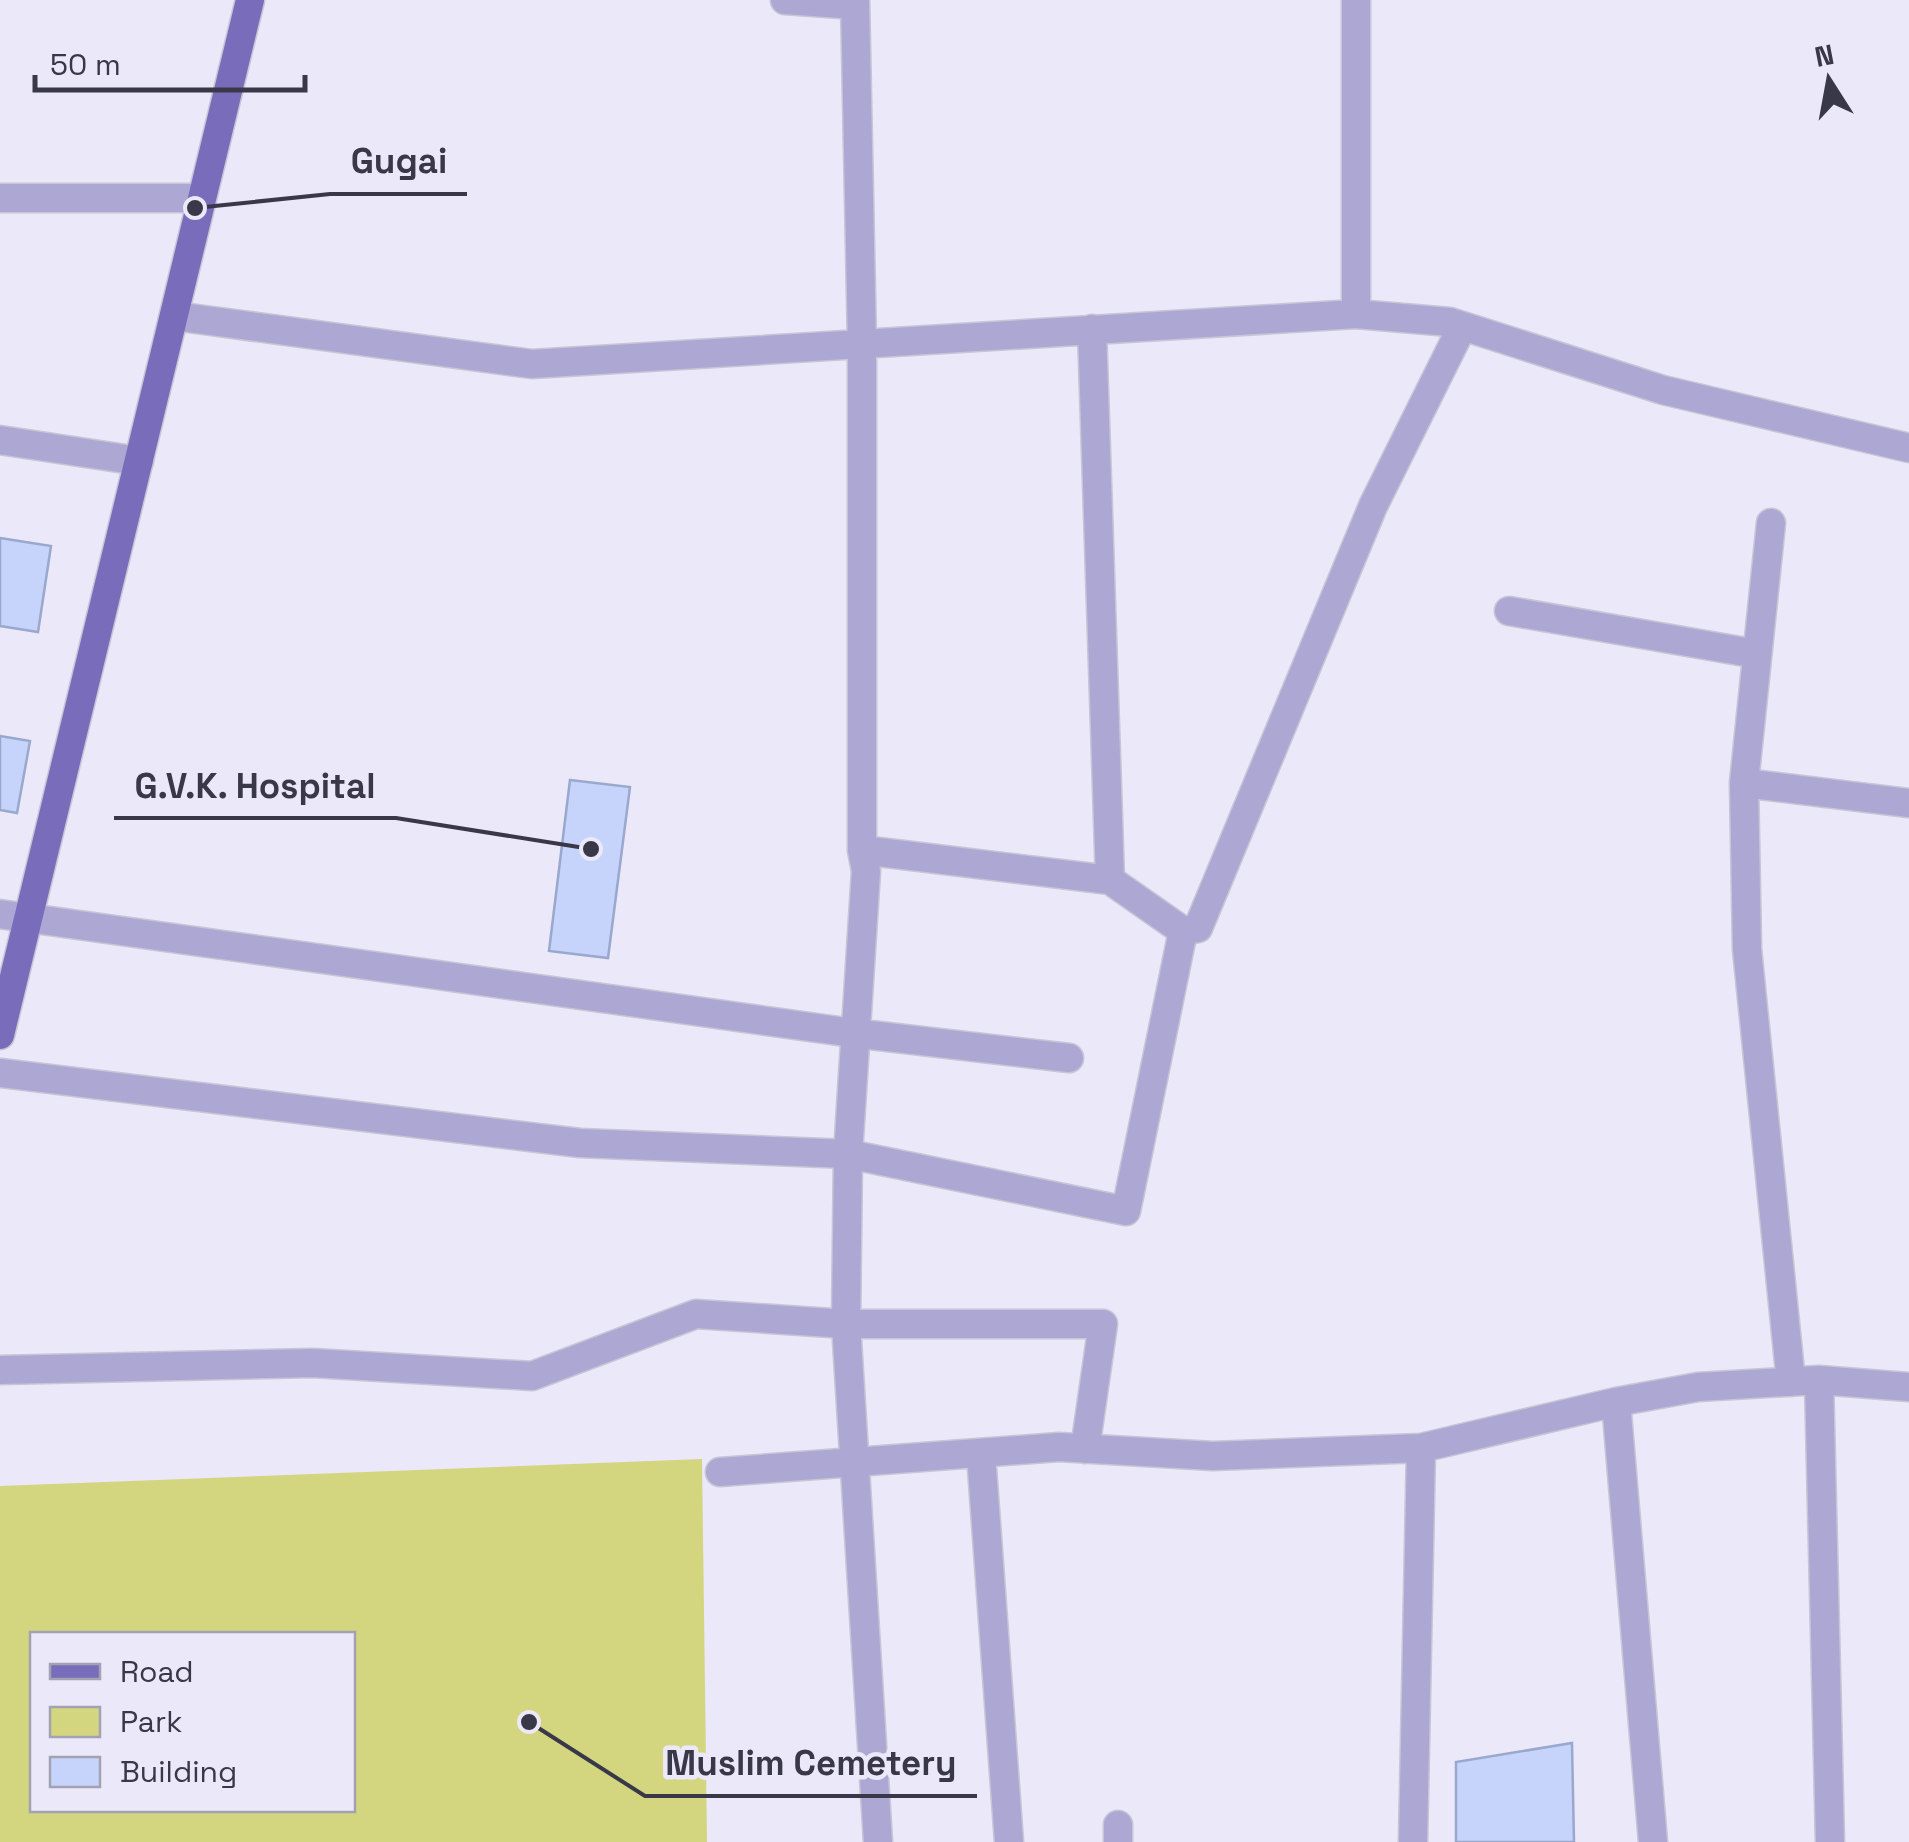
<svg xmlns="http://www.w3.org/2000/svg" width="1909" height="1842" viewBox="0 0 1909 1842" font-family="'Space Grotesk',sans-serif">
	<style>
		.green { fill: #d3d57f; fill-rule: evenodd }
		.building { fill: #c6d4fb; stroke: #9aa8cd; stroke-width: 2.5 }
		.lines { fill: none; stroke-linecap: round; stroke-linejoin: round }
		.minor-casing { stroke: #c7c5d6; stroke-width: 31 }
		.primary-casing { stroke: #c7c5d6; stroke-width: 31 }
		.minor { stroke: #aca7d3; stroke-width: 28 }
		.primary { stroke: #796cbb; stroke-width: 28 }
		.leader { fill: none; stroke: #393848; stroke-width: 4 }
		.callout-dot { fill: #393848; stroke: #eae8f9; stroke-width: 4 }
		.callout-label { font-size: 35px; text-anchor: middle; font-weight: bold; fill: #393848; stroke: #eae8f9; stroke-width: 9; stroke-linejoin: round; paint-order: stroke }
	</style>
	<rect width="100%" height="100%" fill="#eae8f9"/>
	<path class="green" d="M702 1459 707 1842H0V1486ZM32 1634H352V1810H32Z"/>
	<path class="building" d="M0 538 51 546 38 632 0 626Z
		M0 736 30 741 17 813 0 810Z
		M570 780 630 787 608 958 549 951Z
		M1572 1743 1574 1842H1456V1762Z"/>
	<g class="lines">
		<defs>
			<path id="minor" d="M785 0 855 5
				M855 0 862 344V850L866 871 848 1154 846 1324 878 1842
				M0 198H202
				M1356 314V0
				M174 316 532 364 1356 314 1450 322 1663 390 1909 448
				M0 440 139 461
				M1771 523 1744 783 1747 949 1791 1382
				M1509 611 1757 654
				M1744 783 1909 803
				M862 850 1110 880 1092 329
				M1110 880 1183 931 1198 928 1373 506 1462 327
				M0 914 853 1033 1069 1058
				M0 1073 580 1143 848 1154 1126 1211 1183 931
				M0 1370 313 1363 532 1376 696 1314 846 1324H1103L1085 1449
				M1819 1380 1830 1842
				M1616 1402 1653 1842
				M981 1454 1009 1842
				M720 1472 1059 1447 1213 1456 1421 1448 1616 1402 1698 1387 1819 1380 1909 1387
				M1118 1825V1842
				M1413 1842 1421 1448"/>
			<path id="primary" d="M0 1035 250 0"/>
		</defs>
		<use href="#minor" class="minor-casing"/>
		<use href="#primary" class="primary-casing"/>
		<use href="#minor" class="minor"/>
		<use href="#primary" class="primary"/>
	</g>
	<path class="leader" d="M195 208L330 194H467M591 849L396 818H114M529 1722L645 1796H977"/>
	<g class="callout-dot">
		<circle cx="195" cy="208" r="10"/>
		<circle cx="591" cy="849" r="10"/>
		<circle cx="529" cy="1722" r="10"/>
	</g>
	<g class="callout-label">
		<text x="399" y="173">Gugai</text>
		<text x="255" y="798">G.V.K. Hospital</text>
		<text x="811" y="1775">Muslim Cemetery</text>
	</g>
	<rect x="30" y="1632" width="325" height="180" fill="#eae8f9" stroke="#a3a2b2" stroke-width="2.5"/>
	<rect x="50" y="1664" width="50" height="15" fill="#796cbb" stroke="#a3a2b2" stroke-width="2.5"/>
	<text x="120" y="1682" font-size="30" fill="#393848">Road</text>
	<rect x="50" y="1707" width="50" height="30" fill="#d3d57f" stroke="#a3a2b2" stroke-width="2.5"/>
	<text x="120" y="1732" font-size="30" fill="#393848">Park</text>
	<rect x="50" y="1757" width="50" height="30" fill="#c6d4fb" stroke="#a3a2b2" stroke-width="2.5"/>
	<text x="120" y="1782" font-size="30" fill="#393848">Building</text>
	<g transform="translate(1829 80) rotate(349)" stroke="#eae8f9" stroke-width="8" paint-order="stroke">
	<path d="M0-8L18 38L0 25L-18 38Z" fill="#393848"/>
	<text y="-15" font-size="28" font-weight="bold" text-anchor="middle" fill="#393848">N</text>
	</g>
	<path d="M35 75v15h270v-15" fill="none" stroke="#393848" stroke-width="5"/>
	<text x="50" y="75" font-size="30" fill="#393848" stroke="#eae8f9" stroke-width="8" paint-order="stroke">50 m</text>
</svg>
